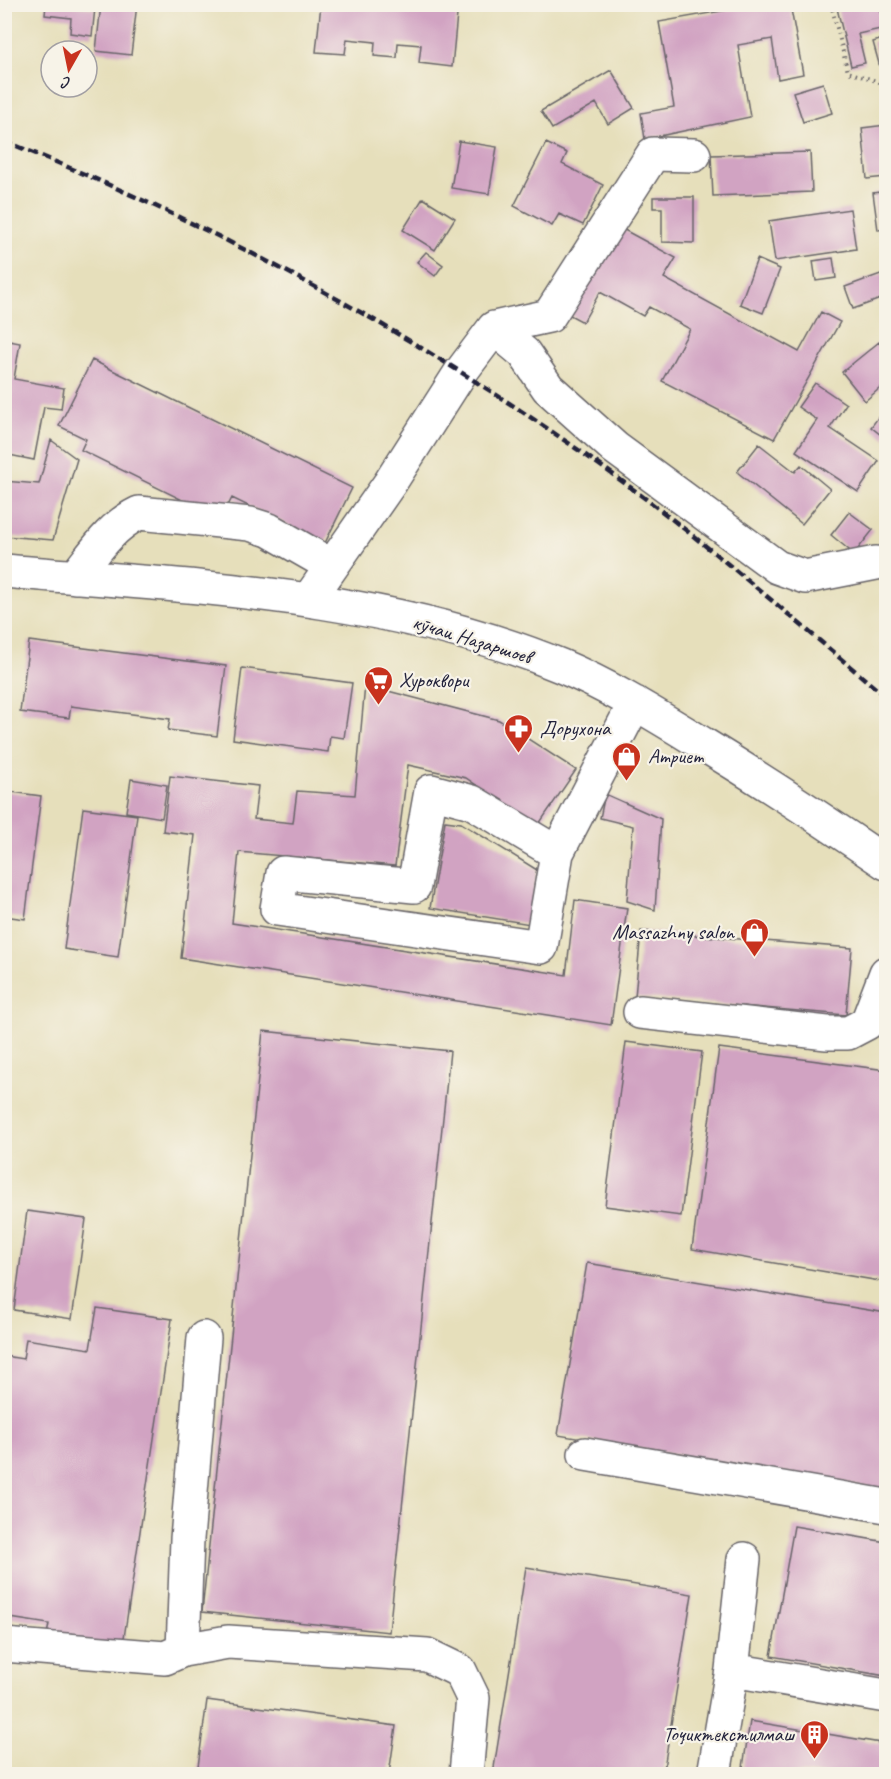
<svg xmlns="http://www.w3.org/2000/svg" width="891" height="1779" viewBox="0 0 891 1779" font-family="Caveat,sans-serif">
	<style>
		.building { fill: #d1a3c2 }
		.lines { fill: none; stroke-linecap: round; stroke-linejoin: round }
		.minor-casing { stroke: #676468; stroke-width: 36 }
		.path { stroke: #676468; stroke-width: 4; stroke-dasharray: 1.5 4.5; stroke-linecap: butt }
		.minor { stroke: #fff; stroke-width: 33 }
		.rail { stroke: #22223b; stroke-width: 4.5; stroke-dasharray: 9 4.5; stroke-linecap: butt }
		.labels { text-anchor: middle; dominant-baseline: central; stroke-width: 4.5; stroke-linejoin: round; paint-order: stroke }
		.street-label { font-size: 21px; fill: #22223b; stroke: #f7f3e8 }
		.poi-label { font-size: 21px; fill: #22223b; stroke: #f7f3e8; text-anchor: start }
	</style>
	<rect width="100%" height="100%" fill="#f7f3e8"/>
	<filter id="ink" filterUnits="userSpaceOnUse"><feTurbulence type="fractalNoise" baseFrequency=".0167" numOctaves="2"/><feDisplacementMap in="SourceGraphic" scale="12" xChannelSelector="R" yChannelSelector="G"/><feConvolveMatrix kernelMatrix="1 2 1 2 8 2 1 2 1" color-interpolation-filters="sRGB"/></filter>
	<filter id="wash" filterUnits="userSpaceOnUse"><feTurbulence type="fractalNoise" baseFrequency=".008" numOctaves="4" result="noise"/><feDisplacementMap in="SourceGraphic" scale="24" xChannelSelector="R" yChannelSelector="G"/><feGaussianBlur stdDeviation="1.35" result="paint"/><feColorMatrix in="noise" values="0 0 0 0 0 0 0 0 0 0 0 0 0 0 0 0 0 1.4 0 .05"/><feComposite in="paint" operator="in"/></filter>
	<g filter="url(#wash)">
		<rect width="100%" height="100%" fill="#e6dfbb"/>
		<g id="blocks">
			<path class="building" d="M46 4 95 8 92 36 70 33 71 18 45 15Z
				M101 4H137L131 55 96 51Z
				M321 4H458L452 67 419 63 421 45 398 43 397 58 374 56 375 42 347 39 345 54 316 52Z
				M761 4H790L803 74 778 79 772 39 738 45 750 117 645 139 641 113 674 107 659 22Z
				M836 4H879L885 28 858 34 865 63 851 66Z
				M886 38V70L881 71 873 42Z
				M611 70 634 108 608 124 596 103 552 129 541 111Z
				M823 83 832 113 803 122 793 92Z
				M886 125V177L867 179 862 128Z
				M459 141 497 147 489 194 451 188Z
				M546 143 567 153 562 164 603 185 583 225 559 214 552 226 514 206Z
				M810 152 812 192 713 196 711 155Z
				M886 191V229L878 230 873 193Z
				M653 197H694V243L662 242V208H653Z
				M423 198 455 218 435 250 403 230Z
				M850 209 856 249 775 261 769 221Z
				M617 226 676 258 664 278 799 352 821 312 840 322 774 439 662 381 690 329 649 307 643 316 600 292 583 322 568 314Z
				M426 252 443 265 435 276 417 262Z
				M833 258 836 278 816 281 813 261Z
				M757 259 780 269 763 313 740 304Z
				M886 272V297L853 309 845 287Z
				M4 340 20 343 14 379 64 388 61 409 44 407 34 460 4 454Z
				M879 342 886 352V383L865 401 842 372Z
				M92 360 352 488 325 543 232 498 221 519 81 450 86 439 59 426Z
				M815 383 846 404 830 428 879 461 858 492 796 451 817 420 798 407Z
				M886 407V439L871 427Z
				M51 440 77 459 53 540 4 536V481L39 484Z
				M759 444 795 472 801 465 830 489 802 524 737 472Z
				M849 512 873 530 854 554 831 535Z
				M29 641 226 666 217 736 168 730 170 719 71 706 69 718 20 712Z
				M242 668 352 683 344 738 330 736 328 752 233 739Z
				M365 685 499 720 576 770 537 827 466 778 408 765 395 866 239 852 232 923 566 975 575 900 627 908 611 1025 181 958 195 835 163 831 170 776 258 786 254 819 293 823 297 791 355 795Z
				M131 779 167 785 162 818 126 812Z
				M4 791 41 796 25 919 4 916Z
				M605 794 661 819 655 910 627 901 633 826 600 818Z
				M83 808 137 815 118 957 64 949Z
				M445 821 461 823 537 870 530 924 430 908Z
				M641 931 852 948 846 1015 635 997Z
				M263 1031 450 1051 389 1632 202 1612Z
				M626 1042 702 1052 681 1216 605 1206Z
				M719 1048 886 1070V1282L692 1249Z
				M27 1211 86 1219 72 1319 14 1310Z
				M587 1263 886 1313V1490L558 1435Z
				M97 1308 172 1319 122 1651 46 1640 49 1624 4 1617V1356L23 1359 26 1339 90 1349Z
				M794 1526 886 1542V1676L771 1656Z
				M526 1567 692 1594 663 1774H493Z
				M207 1700 396 1726 389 1774H197Z
				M750 1721 886 1744V1774H742Z"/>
		</g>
	</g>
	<g filter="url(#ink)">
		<use href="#blocks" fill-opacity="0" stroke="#676468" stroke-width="1.5"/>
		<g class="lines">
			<defs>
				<path id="minor" d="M494 328 524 353 548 388 615 448 777 567 805 577 876 563
					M4 571C191 587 385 593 561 666 611 687 657 716 703 744 765 782 826 822 886 863
					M75 577C95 552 110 527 139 513L250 524 269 530 332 566
					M309 599 390 483 461 372 494 328 549 316 653 154 694 155
					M557 853 472 802 431 791 414 886 283 873 277 909 541 947 557 853 635 703
					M640 1012 827 1033H848L867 1023 886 973
					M585 1454 886 1506
					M4 1645 165 1658 183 1650 228 1642 427 1655 460 1671 473 1698 466 1774
					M183 1650 187 1539 204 1338
					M732 1670 886 1696
					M714 1774 732 1670 744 1559"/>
			</defs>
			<use href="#minor" class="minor-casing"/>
			<path class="path" d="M831 4 848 72 886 84"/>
			<use href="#minor" class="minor"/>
			<path class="rail" d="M4 141C223 227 441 348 630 487 718 553 802 626 886 697"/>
		</g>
	</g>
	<defs>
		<symbol id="supermarket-pin" viewBox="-11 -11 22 30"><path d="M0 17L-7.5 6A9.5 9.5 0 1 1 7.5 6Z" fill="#c8321e" stroke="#f7f3e8"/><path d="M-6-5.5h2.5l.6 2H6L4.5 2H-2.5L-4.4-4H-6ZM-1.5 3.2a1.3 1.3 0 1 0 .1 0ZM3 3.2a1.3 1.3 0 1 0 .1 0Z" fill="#fff"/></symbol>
		<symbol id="pharmacy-pin" viewBox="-11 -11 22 30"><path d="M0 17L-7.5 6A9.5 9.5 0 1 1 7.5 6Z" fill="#c8321e" stroke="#f7f3e8"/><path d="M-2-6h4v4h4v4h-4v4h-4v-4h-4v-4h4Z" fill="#fff"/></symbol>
		<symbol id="shop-pin" viewBox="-11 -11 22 30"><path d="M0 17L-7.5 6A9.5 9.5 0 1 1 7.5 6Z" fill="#c8321e" stroke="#f7f3e8"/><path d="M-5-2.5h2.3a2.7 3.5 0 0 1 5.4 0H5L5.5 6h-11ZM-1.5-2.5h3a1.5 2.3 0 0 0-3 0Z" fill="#fff"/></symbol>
		<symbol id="building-pin" viewBox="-11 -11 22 30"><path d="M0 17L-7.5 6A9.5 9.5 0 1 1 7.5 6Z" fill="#c8321e" stroke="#f7f3e8"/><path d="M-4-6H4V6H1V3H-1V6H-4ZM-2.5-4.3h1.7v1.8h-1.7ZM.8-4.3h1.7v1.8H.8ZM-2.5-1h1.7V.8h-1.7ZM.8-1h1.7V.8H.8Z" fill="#fff"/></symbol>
	</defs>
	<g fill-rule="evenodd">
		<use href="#supermarket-pin" x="362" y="664" width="33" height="45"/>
		<use href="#pharmacy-pin" x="502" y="712" width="33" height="45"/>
		<use href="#shop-pin" x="610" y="740" width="33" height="45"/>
		<use href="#shop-pin" x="738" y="916" width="33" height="45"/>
		<use href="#building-pin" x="798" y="1718" width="33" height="45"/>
	</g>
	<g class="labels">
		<g class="street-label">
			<text transform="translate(472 639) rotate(17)">кӯчаи Назаршоев</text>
		</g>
		<g class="poi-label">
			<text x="399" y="680">Хуроквори</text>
			<text x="540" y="728">Дорухона</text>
			<text x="648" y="756">Атриет</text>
			<text x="734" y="932" text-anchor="end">Massazhny salon</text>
			<text x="794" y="1734" text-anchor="end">Тоҷиктекстилмаш</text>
		</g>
	</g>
	<rect width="891" height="1779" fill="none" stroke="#f7f3e8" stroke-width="24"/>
	<g transform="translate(69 69) rotate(189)"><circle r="28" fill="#f7f3e8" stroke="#a29fa3" stroke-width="1.5"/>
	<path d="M0-4.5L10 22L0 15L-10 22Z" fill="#c8321e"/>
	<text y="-9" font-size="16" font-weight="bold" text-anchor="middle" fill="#22223b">С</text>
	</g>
</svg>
